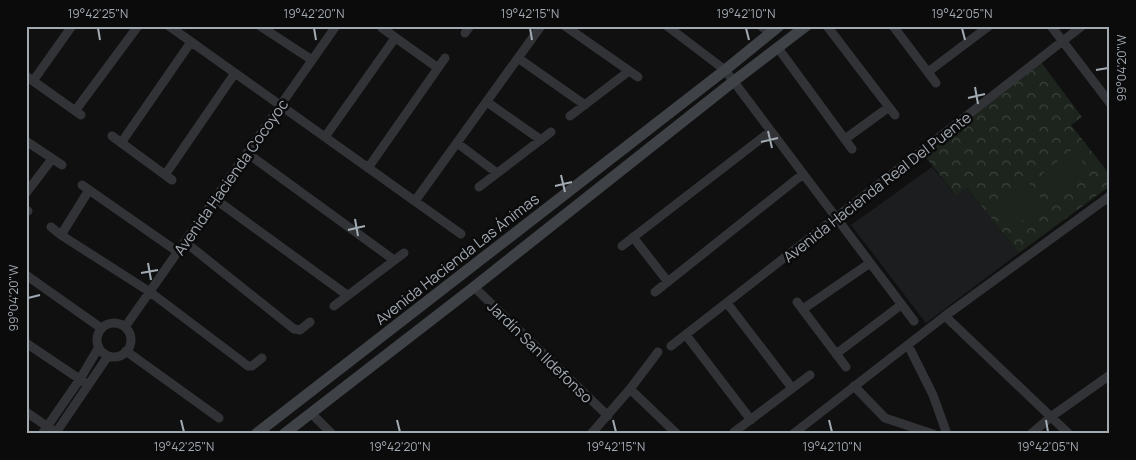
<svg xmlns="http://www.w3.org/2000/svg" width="1136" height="460" viewBox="0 0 1136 460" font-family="Manrope,sans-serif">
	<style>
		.built { fill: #1c1d1e }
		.park { fill: url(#park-crowns) }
		.pitch { fill: #1d241d }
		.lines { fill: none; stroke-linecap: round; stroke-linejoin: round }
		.street { stroke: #313336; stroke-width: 9 }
		.secondary { stroke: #3f4246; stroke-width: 11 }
		.ticks { fill: none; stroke: #a2aab2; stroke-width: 2 }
		.labels { text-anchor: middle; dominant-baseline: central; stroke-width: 5; stroke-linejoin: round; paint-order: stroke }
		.street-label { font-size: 15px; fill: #a2aab2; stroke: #0b0b0c }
		.neatline { fill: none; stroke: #a2aab2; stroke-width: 2 }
		.ticks-label { font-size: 12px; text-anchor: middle; fill: #a2aab2 }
	</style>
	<defs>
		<pattern id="park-crowns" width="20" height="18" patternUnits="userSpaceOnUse" patternTransform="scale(1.25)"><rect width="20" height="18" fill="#1d241d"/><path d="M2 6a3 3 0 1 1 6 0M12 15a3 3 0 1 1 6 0" fill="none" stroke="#3b413b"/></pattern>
	</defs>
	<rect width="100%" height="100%" fill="#101011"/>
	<path class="built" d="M932 167 956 196 967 188 1019 253 926 323 851 225Z"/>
	<path class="park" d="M1041 62 1082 117 1071 125 1110 175V186L1019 253 967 188 956 196 924 155Z"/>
	<path class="pitch" d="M1073 149 1088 169 1057 193 1042 174Z
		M1029 183 1045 203 1013 227 998 208Z"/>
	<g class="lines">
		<path class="street" d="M169 26 461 234
			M260 26 312 60
			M565 26 638 77
			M667 26 725 70 914 321
			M761 26 770 33
			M827 26 895 115
			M893 26 936 83
			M1051 26 1110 103
			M382 28 438 68
			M465 33 470 26
			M778 48 852 149
			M518 58 585 105
			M928 72 989 26
			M26 76 81 115
			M33 81 72 26
			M487 102 541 140
			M75 111 138 26
			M570 116 629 71
			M112 136 172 180
			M325 137 395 38
			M845 139 889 107
			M26 141 62 165
			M121 143 191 42
			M457 143 497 173
			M247 153 394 260
			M368 168 445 58
			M165 175 235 73
			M82 185 178 252
			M479 187 551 132
			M26 193 52 159
			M215 199 347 295
			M415 201 541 26
			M26 210 28 211
			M51 227 61 235 150 292 248 366H252L262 358
			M61 235 89 190
			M633 237 668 282
			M185 242 294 329 300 330 310 322
			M622 246 771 131
			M26 275 101 328
			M474 287 608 416
			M655 292 803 174
			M797 302 846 367
			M727 303 792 388
			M334 306 404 253
			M803 309 870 263
			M945 316 1069 434
			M97 340a17 17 0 1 1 34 0a17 17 0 1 1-34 0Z
			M125 327 336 26
			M686 335 751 420
			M26 343 84 382
			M908 345 933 395 947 434
			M671 346 1082 26
			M126 351 219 418
			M836 354 901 305
			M854 386 885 418 933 434
			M630 389 677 434
			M26 412 51 429
			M311 413 332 434
			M734 432 810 375
			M42 434 80 379 99 347
			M55 434 108 356
			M591 434 630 389 658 352
			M793 434 945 316 1110 196
			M1031 434 1052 416 1110 375"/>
		<path class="secondary" d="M256 434 725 70 779 26
			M284 434 474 287 734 81 806 26"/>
	</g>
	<path class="ticks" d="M98 28 100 40M314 28 316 40M530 28 532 40M746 28 749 40M962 28 965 40M1096 70 1108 68M975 87 978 104M968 98 985 94M768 131 772 148M761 142 778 138M561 175 565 192M555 186 572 182M355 219 358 236M348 230 365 226M148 263 151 280M141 273 158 270M28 298 40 295M181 420 184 432M397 420 400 432M613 420 616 432M829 420 832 432M1046 420 1048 432"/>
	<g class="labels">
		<g class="street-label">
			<text transform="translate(231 177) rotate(-55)">Avenida Hacienda Cocoyoc</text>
			<text transform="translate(877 187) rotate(-38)">Avenida Hacienda Real Del Puente</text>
			<text transform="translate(457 259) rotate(-38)">Avenida Hacienda Las Ánimas</text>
			<text transform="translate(540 352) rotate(44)">Jardín San Ildefonso</text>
		</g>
	</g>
	<rect width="1136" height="460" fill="none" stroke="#0b0b0c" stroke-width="55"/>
	<rect x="28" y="28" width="1080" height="404" class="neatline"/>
	<g class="ticks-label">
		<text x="98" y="18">19°42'25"N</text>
		<text x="314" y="18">19°42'20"N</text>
		<text x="530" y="18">19°42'15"N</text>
		<text x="746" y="18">19°42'10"N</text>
		<text x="962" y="18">19°42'05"N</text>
		<text transform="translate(1122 68) rotate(-90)" y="4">99°04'20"W</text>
		<text transform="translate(14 298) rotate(-90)" y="4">99°04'20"W</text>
		<text x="184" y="451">19°42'25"N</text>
		<text x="400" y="451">19°42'20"N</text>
		<text x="616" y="451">19°42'15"N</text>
		<text x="832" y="451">19°42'10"N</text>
		<text x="1048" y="451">19°42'05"N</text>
	</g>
</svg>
